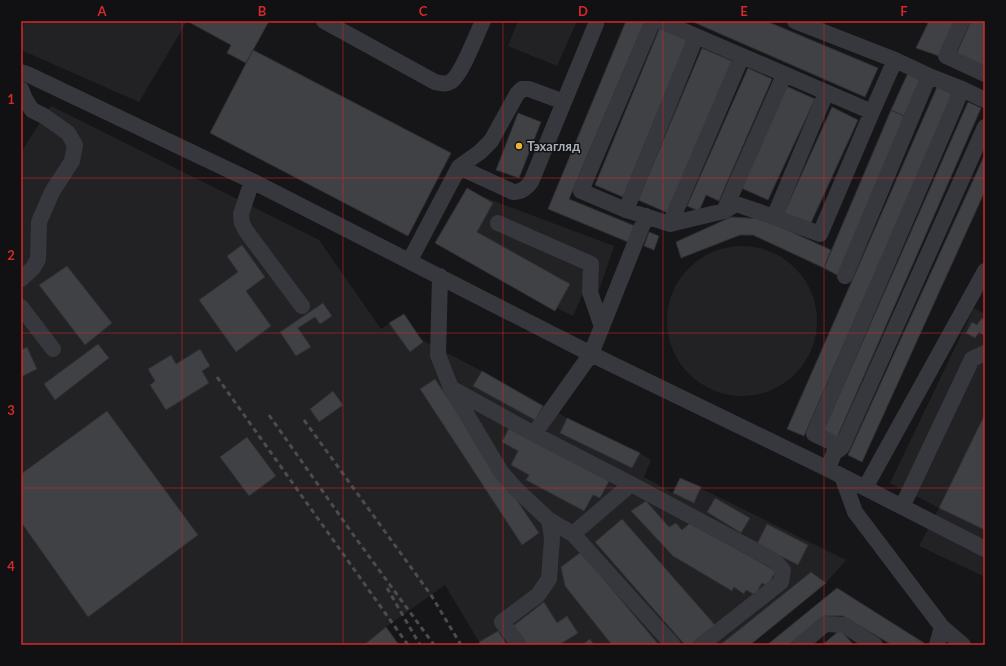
<svg xmlns="http://www.w3.org/2000/svg" width="1006" height="666" viewBox="0 0 1006 666" font-family="Lato,sans-serif">
	<style>
		.built { fill: #222225 }
		.building { fill: #404145; stroke: #303034 }
		.lines { fill: none; stroke-linecap: round; stroke-linejoin: round }
		.minor { stroke: #37383d; stroke-width: 16 }
		.rail { stroke: #4a4c52; stroke-width: 3; stroke-dasharray: 5 4; stroke-linecap: butt }
		.grid { fill: none; stroke: #d62828; stroke-width: 1; stroke-opacity: 0.55 }
		.poi-dot { fill: #f2b134; stroke: #111113; stroke-width: 1.5 }
		.labels { text-anchor: middle; dominant-baseline: central; stroke-width: 3; stroke-linejoin: round; paint-order: stroke }
		.poi-label { font-size: 13px; font-weight: bold; fill: #a8adb8; stroke: #111113; text-anchor: start }
		.neatline { fill: none; stroke: #d62828; stroke-width: 1.5 }
		.grid-label { font-size: 13px; text-anchor: middle; font-weight: bold; fill: #d62828 }
	</style>
	<rect width="100%" height="100%" fill="#161618"/>
	<path class="built" d="M26 21H187L139 102 21 50V29Z
		M518 21H577L557 66 508 46Z
		M51 106 319 240 381 329 404 314 422 340 482 371 567 418 640 453 651 460 644 477 673 493 680 478 846 560 826 583 750 645H481L445 585 386 627 399 645H21V152Z
		M467 188 481 196 614 246 598 293 584 291 573 316 557 308 555 311 435 243Z
		M667 321a75 75 0 1 1 150 0a75 75 0 1 1-150 0Z
		M974 308 985 314V577L919 546 939 508 890 483Z"/>
	<path class="building" d="M187 21H269L246 63 227 53 231 45Z
		M626 21H645L569 199 635 226 628 242 548 209Z
		M691 21H766L878 68 865 97Z
		M929 21H955L939 56 916 48Z
		M971 21H985V71L955 57Z
		M660 27 688 38 623 197 595 185Z
		M702 48 732 61 668 213 638 200Z
		M253 50 451 153 408 236 210 133Z
		M748 68 772 79 719 201 706 195 699 211 687 206Z
		M908 73 923 80 906 117 891 110Z
		M786 86 815 99 768 200 739 187Z
		M937 87 953 94 804 436 787 429Z
		M968 102 981 108 836 440 822 434Z
		M832 107 858 120 810 225 784 213Z
		M891 110 906 117 839 276 824 268Z
		M518 113 541 122 519 178 496 170Z
		M985 154V191L862 462 848 455Z
		M467 188 493 203 477 232 570 284 555 311 435 243Z
		M731 217 763 219 831 250 824 268 753 235H740L681 258 676 242Z
		M649 232 659 236 654 250 644 246Z
		M242 245 265 277 246 291 271 326 236 352 199 300 238 272 227 256Z
		M67 266 112 323 85 345 39 285Z
		M323 303 332 316 320 324 315 317 298 328 311 347 296 356 280 332Z
		M404 314 423 342 410 352 389 323Z
		M982 318 985 320V336L979 332 975 338 966 333 972 322 977 325Z
		M98 344 109 358 55 400 44 384Z
		M27 347 37 369 21 377V350Z
		M200 349 210 366 202 371 209 383 166 410 150 385 155 381 148 369 171 355 176 364Z
		M482 371 543 406 535 420 473 386Z
		M435 379 539 533 522 545 420 389Z
		M333 391 343 405 319 422 310 409Z
		M107 411 198 535 88 617 21 522V474Z
		M985 414V530L939 508Z
		M567 418 640 453 632 468 560 433Z
		M509 428 609 481 600 498 593 495 584 511 526 480 529 475 511 465 518 451 502 442Z
		M247 437 276 476 249 496 220 457Z
		M680 478 701 487 694 503 673 493Z
		M715 498 750 518 741 533 707 512Z
		M646 501 669 527 676 523 682 530 690 523 776 571 767 586 762 583 755 595 746 590 744 594 734 587 732 591 673 556 631 511Z
		M622 519 715 625 691 645H685L595 542Z
		M767 524 808 545 798 565 757 544Z
		M581 552 659 645H612L565 586 561 567Z
		M811 572 826 583 750 645H720Z
		M837 588 924 643 923 645H892L843 616H825L789 645H767Z
		M544 602 557 623 567 616 578 633 559 645H532L531 643 526 645 513 626Z
		M386 627 399 645H364Z
		M840 630 854 645H822Z
		M498 631 507 645H481L479 642Z
		M590 639 594 645H582Z"/>
	<g class="lines">
		<path class="minor" d="M324 21 435 82C440 83 445 85 450 82 461 77 477 33 483 21
			M653 21 581 191 626 210 670 224 724 211 736 204 774 217 820 234 872 112
			M661 21 872 112 895 60 929 76
			M795 21 895 60
			M962 21 946 56 985 74
			M21 72 27 74 252 181 591 354 828 469 985 549
			M21 89 25 99 32 110 44 116 68 133 75 145 72 161 52 192 39 222 38 259 33 268 21 279
			M459 167 480 152 491 141 517 94 522 89H529L564 102
			M252 181 241 214 242 223 246 231 302 306
			M626 210 696 37
			M724 211 784 75
			M774 217 826 93
			M498 223 591 264 590 292 602 327
			M670 224 742 56
			M410 260 459 167 513 192C522 192 526 188 531 182L596 24
			M440 276 438 355 451 388 501 472 516 489 549 520 573 534 673 645
			M845 276 929 76 962 89 985 100
			M21 307 53 349
			M451 388 534 434 631 484 775 561 783 570 781 582 701 645
			M534 434 591 354 646 216
			M842 447 814 434 962 89
			M828 469 834 453 842 447 985 127
			M842 476 855 512 942 627 963 645
			M865 488 985 271
			M902 507 972 359 985 353
			M573 534 631 484
			M519 645 502 622 538 595 549 579 552 538 549 520
			M800 645 825 624 844 625 875 645
			M937 645 942 627"/>
		<path class="rail" d="M217 377 408 645
			M269 415 352 533 434 645
			M304 420 431 595 461 645
			M387 588 420 645"/>
	</g>
	<path class="grid" d="M182 21V645M343 21V645M503 21V645M663 21V645M824 21V645M21 178H985M21 333H985M21 488H985"/>
	<circle class="poi-dot" cx="519" cy="146" r="4"/>
	<g class="labels">
		<g class="poi-label">
			<text x="527" y="146">Тэхагляд</text>
		</g>
	</g>
	<rect width="1006" height="666" fill="none" stroke="#111113" stroke-width="44"/>
	<rect x="22" y="22" width="962" height="622" class="neatline"/>
	<g class="grid-label">
		<text x="102" y="16">A</text>
		<text x="262" y="16">B</text>
		<text x="423" y="16">C</text>
		<text x="583" y="16">D</text>
		<text x="744" y="16">E</text>
		<text x="904" y="16">F</text>
		<text x="11" y="104">1</text>
		<text x="11" y="260">2</text>
		<text x="11" y="415">3</text>
		<text x="11" y="571">4</text>
	</g>
</svg>
